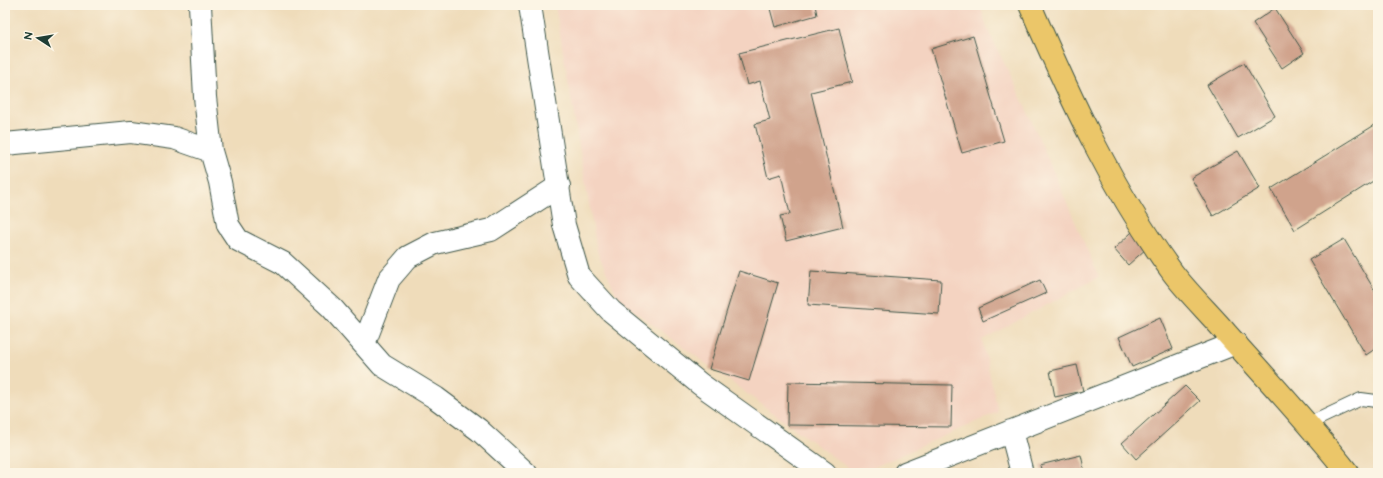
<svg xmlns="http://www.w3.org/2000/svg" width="1383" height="478" viewBox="0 0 1383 478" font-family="'Balsamiq Sans',sans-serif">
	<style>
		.built { fill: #f4d3c1 }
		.building { fill: #d0a38c }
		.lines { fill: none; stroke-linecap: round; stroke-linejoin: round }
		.service-casing { stroke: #3e5548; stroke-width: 14 }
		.minor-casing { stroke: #3e5548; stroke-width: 24 }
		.primary-casing { stroke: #3e5548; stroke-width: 24 }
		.service { stroke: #fff; stroke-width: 12 }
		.minor { stroke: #fff; stroke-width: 22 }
		.primary { stroke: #ebc669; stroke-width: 22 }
	</style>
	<rect width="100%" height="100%" fill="#fcf5e5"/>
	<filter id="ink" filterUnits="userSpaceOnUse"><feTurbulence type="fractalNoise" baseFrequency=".025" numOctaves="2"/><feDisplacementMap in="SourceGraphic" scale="8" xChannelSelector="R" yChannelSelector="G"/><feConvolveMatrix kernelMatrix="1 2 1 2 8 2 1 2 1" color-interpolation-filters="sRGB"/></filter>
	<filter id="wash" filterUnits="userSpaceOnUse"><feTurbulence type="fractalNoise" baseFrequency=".012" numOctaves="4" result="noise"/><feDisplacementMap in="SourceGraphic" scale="16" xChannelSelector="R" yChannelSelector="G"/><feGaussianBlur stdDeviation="0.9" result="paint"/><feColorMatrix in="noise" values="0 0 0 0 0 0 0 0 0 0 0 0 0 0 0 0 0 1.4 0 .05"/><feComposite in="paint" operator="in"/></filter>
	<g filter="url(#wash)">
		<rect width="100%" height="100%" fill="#efdcba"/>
		<path class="built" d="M555 5H980L987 28 1025 106 1099 277 982 340 998 412 861 473H855L619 300 597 251Z"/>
		<g id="blocks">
			<path class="building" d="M769 5H815L817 15 775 27Z
				M1275 8 1304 53 1282 68 1253 23Z
				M839 28 852 82 811 92 843 227 786 241 780 216 790 214 781 174 768 178 755 124 770 120 760 81 747 85 739 53Z
				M973 36 1004 141 962 153 931 49Z
				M1244 63 1275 116 1238 138 1207 85Z
				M1378 123V178L1295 230 1271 189Z
				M1238 151 1260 188 1213 216 1191 178Z
				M1132 232 1147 248 1128 265 1114 249Z
				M1344 239 1378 296V347L1366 355 1309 260Z
				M739 271 778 283 749 381 709 369Z
				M811 271 941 280 939 314 808 305Z
				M1040 280 1046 293 983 321 978 308Z
				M1160 318 1173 349 1132 367 1119 337Z
				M1077 365 1083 391 1055 397 1050 371Z
				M788 382 952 385 951 427 787 425Z
				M1185 386 1200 401 1136 459 1122 443Z
				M1081 455 1085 473H1042L1040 465Z"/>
		</g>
	</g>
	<g filter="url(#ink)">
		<use href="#blocks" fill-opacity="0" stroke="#3e5548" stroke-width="1"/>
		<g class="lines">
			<defs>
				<path id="service" d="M1308 424 1361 399 1376 401 1378 404"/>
				<path id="minor" d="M200 5 205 97 211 151 220 182 228 225 238 240 283 263 332 308 382 365 436 398 479 430 526 473
					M530 5 564 225 579 276 611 311 700 384 825 473
					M5 144 131 132 174 138 211 151
					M364 344 389 279 408 257 435 243 491 230 559 186
					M1011 431 1022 473
					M905 473 1236 343"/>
				<path id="primary" d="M1030 5C1070 98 1113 191 1173 273 1189 294 1210 314 1227 334 1268 380 1310 425 1348 473"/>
			</defs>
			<use href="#service" class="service-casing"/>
			<use href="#minor" class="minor-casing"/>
			<use href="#primary" class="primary-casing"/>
			<use href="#service" class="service"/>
			<use href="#minor" class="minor"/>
			<use href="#primary" class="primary"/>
		</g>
	</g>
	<rect width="1383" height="478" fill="none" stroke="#fcf5e5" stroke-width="20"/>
	<g transform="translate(38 38) rotate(282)" stroke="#fcf5e5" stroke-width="3" paint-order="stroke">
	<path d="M0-3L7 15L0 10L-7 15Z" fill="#1f3d34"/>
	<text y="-6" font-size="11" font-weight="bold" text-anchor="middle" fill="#1f3d34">N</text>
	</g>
</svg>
